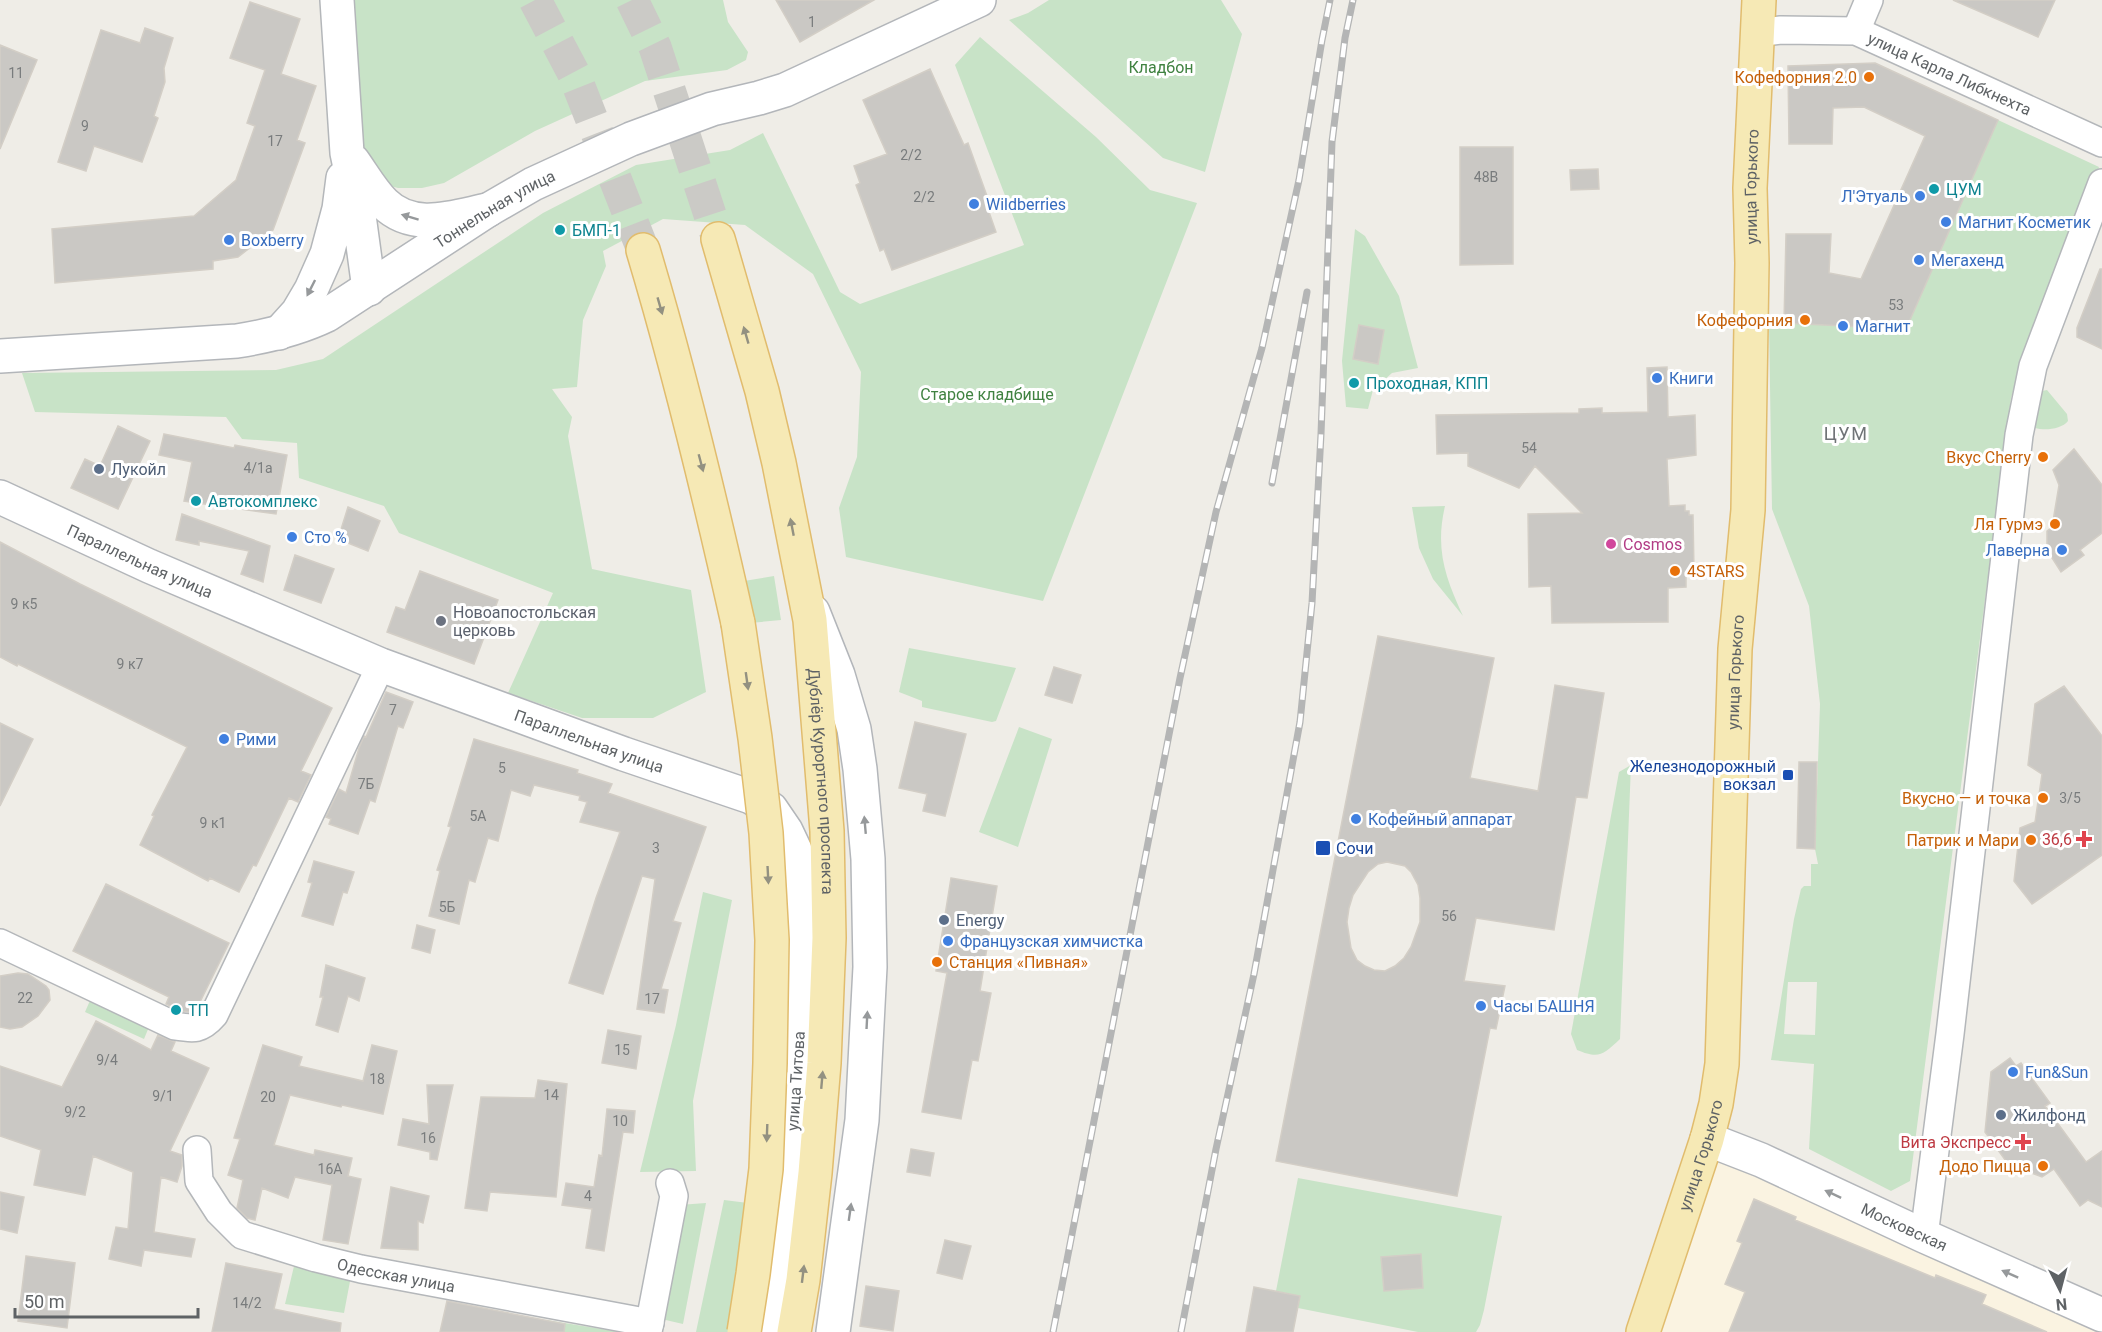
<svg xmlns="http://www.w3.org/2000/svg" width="2102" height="1332" viewBox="0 0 2102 1332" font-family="Roboto,sans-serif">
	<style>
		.commercial { fill: #faf3e1 }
		.green { fill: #c8e3c7; fill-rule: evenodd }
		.building { fill: #cac8c4; stroke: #d3cec6; stroke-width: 1.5; fill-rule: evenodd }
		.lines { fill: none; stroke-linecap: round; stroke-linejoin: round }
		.primary-tunnel { stroke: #cbcac6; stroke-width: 33; stroke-dasharray: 33 16; stroke-linecap: butt }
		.minor-casing { stroke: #b4b7ba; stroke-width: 30 }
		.tertiary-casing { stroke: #b4b7ba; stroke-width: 36 }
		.secondary-casing { stroke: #b3b6ba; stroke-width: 36 }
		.primary-casing { stroke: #e1bc6d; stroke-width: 36 }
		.minor { stroke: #fff; stroke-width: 27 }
		.tertiary { stroke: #fff; stroke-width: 33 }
		.secondary { stroke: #fff; stroke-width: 33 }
		.primary { stroke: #f6e9b5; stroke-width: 33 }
		.rail-casing { stroke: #b4b5b5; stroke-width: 7 }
		.rail { stroke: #fff; stroke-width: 4.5; stroke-dasharray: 14; stroke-linecap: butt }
		.primary-bridge-casing { stroke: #e1bc6d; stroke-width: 36; stroke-linecap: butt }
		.primary-bridge { stroke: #f6e9b5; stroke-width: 33 }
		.oneway { fill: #96999b }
		.oneway2 { fill: #939181 }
		.food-dot { fill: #e8710a; stroke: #fff; stroke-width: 2 }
		.culture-dot { fill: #0f9aa8; stroke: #fff; stroke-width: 2 }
		.shop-dot { fill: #3f7fe0; stroke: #fff; stroke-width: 2 }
		.service-dot { fill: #5c6f8a; stroke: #fff; stroke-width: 2 }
		.hotel-dot { fill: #d1479c; stroke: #fff; stroke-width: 2 }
		.worship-dot { fill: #6b7280; stroke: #fff; stroke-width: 2 }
		.transit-dot { fill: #1a4fb4; stroke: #fff; stroke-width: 2 }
		.health-dot { fill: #e0444e; stroke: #fff; stroke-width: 2 }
		.labels { text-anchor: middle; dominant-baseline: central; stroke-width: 6; stroke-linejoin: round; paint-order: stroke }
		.number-label { font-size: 14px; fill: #797c7d }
		.park-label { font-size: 16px; fill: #408241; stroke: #fff }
		.street-label { font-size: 16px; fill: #5e6265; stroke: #fff }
		.food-label { font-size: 16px; fill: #c56008; stroke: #fff; text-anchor: end }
		.culture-label { font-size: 16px; fill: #0d838f; stroke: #fff; text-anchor: start }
		.shop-label { font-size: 16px; fill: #366cbe; stroke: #fff; text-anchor: start }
		.service-label { font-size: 16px; fill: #4e5e75; stroke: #fff; text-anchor: start }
		.hotel-label { font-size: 16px; fill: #b23c85; stroke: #fff; text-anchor: start }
		.worship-label { font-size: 16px; fill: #5b616d; stroke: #fff; text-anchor: start }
		.transit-label { font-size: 16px; fill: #164399; stroke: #fff; text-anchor: end }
		.health-label { font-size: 16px; fill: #be3a42; stroke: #fff; text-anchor: end }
		.neighbourhood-label { font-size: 18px; letter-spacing: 1.5px; fill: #707477; stroke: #fff }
	</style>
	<rect width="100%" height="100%" fill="#efede7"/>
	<path class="commercial" d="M1714 1155 2102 1328V1332H1659Z"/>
	<path class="green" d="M352 0H723L728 22 748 52 746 60 727 70 645 81 535 131 444 183 422 188H398L383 184 357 141Z
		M1049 0H1221L1242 34 1205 172 1163 158 1009 20 1028 13Z
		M980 37 1096 137 1150 190 1197 203 1043 601 846 557 839 508 857 457 861 372 813 274 745 225 663 219 603 251 606 266 583 320 577 387 552 389 572 417 568 436 592 569 691 590 706 692 653 718H582L508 693 553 593 399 533 384 506 299 478 297 443 242 439 226 417 35 412 22 373 276 370 323 359 543 213 636 165 730 150 763 133 840 292 860 304 1024 245 955 65Z
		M1998 120 2099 167 2029 341 2011 398 1910 1181 1891 1191 1809 1149 1814 1064 1771 1060 1794 919 1801 889 1804 886H1811V864H1818L1815 849 1820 704 1809 606 1772 509 1769 324 1784 323 1906 329ZM1788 982H1817L1815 1035 1784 1034Z
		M1355 229 1365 236 1399 296 1418 368 1392 373 1373 390 1368 409 1346 407 1342 361Z
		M2047 390 2067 414 2068 421C2062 429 2045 431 2035 428L2034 423 2042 391Z
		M1445 506C1435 549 1445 577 1463 616L1433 579 1419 548 1412 507Z
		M774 576 781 620 750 623 744 581Z
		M909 648 1016 668 996 721 992 722 922 707V701L899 692Z
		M1019 727 1052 739 1018 847 979 832Z
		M1631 765 1620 1039C1603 1055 1599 1059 1577 1050L1571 1034 1619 772Z
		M703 892 732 900 693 1101 696 1171 640 1172 676 1025Z
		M92 996 151 1022 144 1039 85 1012Z
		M1298 1178 1502 1216 1484 1310 1480 1325 1476 1332H1418L1298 1308 1300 1296 1276 1291Z
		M724 1200 748 1203 729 1332H696Z
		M706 1203 683 1324 657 1318 679 1205Z
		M295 1262 351 1276 344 1313 285 1304Z
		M546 1320 620 1332H542Z"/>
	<path class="building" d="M776 0H874L800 42Z
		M1953 0H2055L2038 37Z
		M250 2 300 19 281 74 316 86 297 140 305 143 273 230 238 257 213 261V269L55 283 52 229 194 216 236 180 255 126 247 123 265 70 230 58Z
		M145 28 173 38 164 68 165 82 154 116 158 118 142 162 94 146 86 171 58 162 101 30 140 43Z
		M0 45 37 60 0 149Z
		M1875 63 1998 120 1906 329 1784 323 1786 234H1831L1829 273 1861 279 1925 136 1864 107 1833 108 1832 144H1789L1788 66Z
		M930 69 964 145 968 143 992 210 989 212 996 232 892 270 884 249 880 251 856 185 860 183 854 166 887 154 863 100Z
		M1460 147H1513V264L1460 265Z
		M1598 169 1599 189 1571 190 1570 170Z
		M2100 269H2102V349L2077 337V328Z
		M1359 325 1384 330 1378 364 1353 359Z
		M1667 367 1668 417 1695 415 1696 455 1667 459 1669 506 1685 505V511H1689V515H1693L1694 572 1686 573V587L1668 588V622L1552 623 1551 586 1529 587 1528 514 1582 513 1535 466 1519 488 1468 466V453L1437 454 1436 415 1579 413V409L1602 408V413L1648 412 1647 368Z
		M118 426 150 441 118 509 71 488 85 459 100 466Z
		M164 434 234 448 235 445 287 455 276 514 184 501 192 462 159 455Z
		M2074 449 2102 485V533L2080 550 2084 555 2061 572 2047 550V531L2052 527 2059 485 2053 470Z
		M348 507 380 521 368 551 338 539Z
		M182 514 270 546 263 582 241 574 249 551 199 541V545L176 540Z
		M0 542 80 584 332 708 301 771 311 775 298 802 289 798 256 866 253 865 239 892 210 878 208 881 140 845 154 816 152 815 187 747 18 664 17 666 0 657Z
		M295 555 334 569 321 603 284 590Z
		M420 571 498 600 474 664 387 632 396 607 405 610Z
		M1378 636 1494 658 1470 778 1538 791 1555 685 1604 693 1587 798 1576 797 1554 930 1476 918 1464 981 1505 986 1496 1029 1490 1028 1457 1196 1276 1161ZM1387 862 1405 866 1411 872 1418 885 1420 898V922L1411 947 1404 958 1395 966 1385 971 1374 970 1365 966 1357 960 1351 948 1347 922 1349 908 1353 895 1368 872 1378 864Z
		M1054 667 1081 675 1072 703 1045 695Z
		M2064 686 2102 736V855L2032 904 2014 881 2020 828 2035 822 2042 774 2028 765 2035 704Z
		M386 692 413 702 403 728 398 726 375 802 370 800 358 834 329 824 331 819 326 817 339 789 346 793 359 748 364 736 366 737Z
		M915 722 966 734 945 816 923 811 927 794 899 788Z
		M0 723 33 739 0 806Z
		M474 739 578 770 577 773 612 784 608 793 706 827 673 921 681 923 661 989 668 990 664 1013 637 1009 655 879 642 876 603 994 569 983 596 898 620 832 580 822 587 802 579 800 580 796 534 785 530 796 511 790 498 841 488 838 475 882 469 880 459 924 429 916 440 871 437 870 451 827 448 826Z
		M1799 762H1817L1815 849 1797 848Z
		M314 861 354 872 347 893 343 892 333 925 302 916 312 883 308 882Z
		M951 878 997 886 980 991 991 993 978 1061 972 1060 961 1119 922 1112 947 973 936 971Z
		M106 884 229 943 196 1010 191 1008 190 1012 180 1011 166 1004 169 997 73 951Z
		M417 925 435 930 430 953 412 948Z
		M326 965 365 978 359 1001 348 996 338 1032 316 1025 323 997H320Z
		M18 973 28 974 46 986 49 990 50 1000 38 1016 22 1027 10 1029 0 1027V976Z
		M96 1021 151 1050 158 1035 175 1042 171 1051 209 1068 170 1151 182 1155V1166L177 1182 161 1177 154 1232 195 1239 191 1257 144 1250 141 1266 109 1259 116 1227 128 1229 133 1172 93 1156 85 1195 34 1185 41 1150 0 1136V1066L62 1087Z
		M608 1030 641 1036 636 1069 602 1063Z
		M263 1045 302 1057 299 1066 363 1081 372 1045 397 1051 383 1114 342 1105 341 1107 290 1095 274 1145 314 1155 315 1150 352 1158 348 1176 361 1179 348 1244 323 1240 332 1185 295 1177 288 1198 262 1188 255 1220 247 1218 237 1208 243 1180 228 1175 240 1139 234 1138Z
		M2010 1058 2016 1066 2021 1063 2050 1103 2045 1106 2086 1162 2102 1151V1207L2088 1200 2080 1206 2054 1169 2042 1177 2008 1164 1985 1132 1991 1072Z
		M538 1080 567 1084 556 1197 490 1192 487 1211 465 1208 481 1097 535 1098Z
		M427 1085H453L437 1160 430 1159V1152L398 1145 403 1119 429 1124Z
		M607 1109 635 1111 633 1133 623 1132 604 1251 586 1248 592 1209 562 1205 566 1183 594 1187 599 1155 602 1156Z
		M911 1149 934 1153 930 1176 907 1172Z
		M391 1187 429 1196 423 1223 418 1221V1250L381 1248Z
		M0 1192 24 1197 17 1233 0 1229Z
		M1754 1199 1796 1217 1795 1220 1935 1278 1936 1275 1986 1295 1982 1304 2047 1332H1729L1745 1292 1725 1284 1742 1243 1737 1241Z
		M945 1240 971 1246 962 1279 937 1273Z
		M1421 1254 1423 1288 1384 1291 1381 1257Z
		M26 1256 75 1263 67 1328 18 1321Z
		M226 1263 282 1274 274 1309 341 1323 340 1332H212Z
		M866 1286 899 1291 893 1331 860 1326Z
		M1254 1287 1300 1296 1293 1332H1246Z
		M447 1301 565 1324 564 1332H440Z"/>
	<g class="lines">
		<path class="primary-tunnel" d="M535 0 574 74 643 250
			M632 0 655 47 718 239"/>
		<defs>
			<g id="minor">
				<path d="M1856 31 1869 0"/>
				<path id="s1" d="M1757 33 1781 30 1856 31 2102 143"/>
				<path d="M0 943 175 1026C194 1029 201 1030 214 1015L381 665"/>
				<path id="s2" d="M197 1150 199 1181 219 1212 242 1235 316 1258 361 1269 650 1323"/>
				<path d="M1924 1236 1950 1034 2019 435 2033 366 2102 183"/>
				<path d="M648 1332 674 1196 670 1183"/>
			</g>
			<path id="tertiary" d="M337 0 347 153 357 201 369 289
				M353 161C363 175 372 191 384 203 413 232 453 217 488 210
				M279 333 298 312 311 290 327 254 339 209 343 178"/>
			<g id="secondary">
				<path id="s3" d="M0 356 237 341C269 336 298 329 327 315L488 210 533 184 631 139 712 109 759 98 785 90 979 0"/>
				<path id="s4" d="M0 497 149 566 381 665 624 754 751 797 771 809 786 831 795 850 799 936 801 1057 777 1274 768 1332"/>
				<path d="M813 612 838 675 854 729 860 769 868 859 870 967 862 1120 833 1332"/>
				<path id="s5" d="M1707 1139 1761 1160 1924 1236 2102 1315"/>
			</g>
			<g id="primary">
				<path id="s6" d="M718 239 762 391 779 463 810 620 827 831 829 938 824 1063 815 1173 803 1280 794 1332"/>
				<path d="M643 250C680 373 710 498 738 623"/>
				<path id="s7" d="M1643 1332 1707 1139 1716 1104 1722 1064 1735 649 1748 510 1752 263 1750 188 1759 0"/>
			</g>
		</defs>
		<use href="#minor" class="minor-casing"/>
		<use href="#tertiary" class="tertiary-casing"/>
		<use href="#secondary" class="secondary-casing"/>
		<use href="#primary" class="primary-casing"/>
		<use href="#minor" class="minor"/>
		<use href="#tertiary" class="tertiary"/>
		<use href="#secondary" class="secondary"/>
		<use href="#primary" class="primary"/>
		<defs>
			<path id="rail" d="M1272 483 1307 292
				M1053 1332 1180 678 1216 512 1262 348 1299 180 1322 40 1330 0
				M1181 1332 1216 1149 1254 974 1300 722 1312 603 1321 434 1332 142 1345 38 1353 0"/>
		</defs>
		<use href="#rail" class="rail-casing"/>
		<use href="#rail" class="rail"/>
		<defs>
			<path id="primary-bridge" d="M738 623 755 738 766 833 772 940 770 1063 766 1169 753 1274 744 1332"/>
		</defs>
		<use href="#primary-bridge" class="primary-bridge-casing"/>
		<use href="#primary-bridge" class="primary-bridge"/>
	</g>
	<defs><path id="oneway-solid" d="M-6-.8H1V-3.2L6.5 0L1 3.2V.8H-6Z" transform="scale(1.5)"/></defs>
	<g class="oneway">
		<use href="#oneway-solid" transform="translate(410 217) rotate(-163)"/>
		<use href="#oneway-solid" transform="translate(311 288) rotate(117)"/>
		<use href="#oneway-solid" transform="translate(865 825) rotate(-95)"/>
		<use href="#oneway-solid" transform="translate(867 1020) rotate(-87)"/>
		<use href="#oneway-solid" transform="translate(1833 1194) rotate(-155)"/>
		<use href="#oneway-solid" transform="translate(850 1212) rotate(-82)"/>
		<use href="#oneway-solid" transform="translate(2010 1274) rotate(-156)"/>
	</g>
	<g class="oneway2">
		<use href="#oneway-solid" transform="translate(660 306) rotate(74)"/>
		<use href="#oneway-solid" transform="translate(746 335) rotate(-106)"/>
		<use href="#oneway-solid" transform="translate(701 463) rotate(75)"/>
		<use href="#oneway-solid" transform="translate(792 527) rotate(-101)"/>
		<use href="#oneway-solid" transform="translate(747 681) rotate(82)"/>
		<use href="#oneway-solid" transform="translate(768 875) rotate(87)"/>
		<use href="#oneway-solid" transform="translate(822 1080) rotate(-85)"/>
		<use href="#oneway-solid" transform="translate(767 1133) rotate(92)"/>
		<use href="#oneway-solid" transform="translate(803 1274) rotate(-83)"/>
	</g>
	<g class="food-dot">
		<circle cx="1869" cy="77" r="6"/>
		<circle cx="1805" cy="320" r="6"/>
		<circle cx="2043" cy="457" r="6"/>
		<circle cx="2055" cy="524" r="6"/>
		<circle cx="1675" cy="571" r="6"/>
		<circle cx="2043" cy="798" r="6"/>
		<circle cx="2031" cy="840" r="6"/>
		<circle cx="937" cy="962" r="6"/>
		<circle cx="2043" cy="1166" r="6"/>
	</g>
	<g class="culture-dot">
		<circle cx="1934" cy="189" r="6"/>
		<circle cx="560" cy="230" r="6"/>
		<circle cx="1354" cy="383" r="6"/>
		<circle cx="196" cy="501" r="6"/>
		<circle cx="176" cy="1010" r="6"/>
	</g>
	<g class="shop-dot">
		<circle cx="1920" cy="196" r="6"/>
		<circle cx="974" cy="204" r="6"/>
		<circle cx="1946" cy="222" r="6"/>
		<circle cx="229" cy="240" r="6"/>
		<circle cx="1919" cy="260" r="6"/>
		<circle cx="1843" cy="326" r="6"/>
		<circle cx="1657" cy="378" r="6"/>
		<circle cx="292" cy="537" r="6"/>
		<circle cx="2062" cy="550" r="6"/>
		<circle cx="224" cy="739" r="6"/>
		<circle cx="1356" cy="819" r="6"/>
		<circle cx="948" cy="941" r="6"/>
		<circle cx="1481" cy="1006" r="6"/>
		<circle cx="2013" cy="1072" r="6"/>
	</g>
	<g class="service-dot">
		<circle cx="99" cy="469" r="6"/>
		<circle cx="944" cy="920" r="6"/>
		<circle cx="2001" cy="1115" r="6"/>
	</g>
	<circle class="hotel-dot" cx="1611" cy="544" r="6"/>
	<circle class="worship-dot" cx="441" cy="621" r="6"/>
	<g class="transit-dot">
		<rect x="1782" y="769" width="12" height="12" rx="3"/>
		<rect x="1315" y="840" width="16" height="16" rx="3"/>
	</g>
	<g class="health-dot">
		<path d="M2081 830h6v6h6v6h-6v6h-6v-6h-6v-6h6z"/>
		<path d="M2020 1133h6v6h6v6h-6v6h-6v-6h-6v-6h6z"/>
	</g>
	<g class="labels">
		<g class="number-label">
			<text x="812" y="22">1</text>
			<text x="16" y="73">11</text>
			<text x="85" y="126">9</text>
			<text x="275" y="141">17</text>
			<text x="911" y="155">2/2</text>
			<text x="1486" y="177">48В</text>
			<text x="924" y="197">2/2</text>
			<text x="1896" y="305">53</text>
			<text x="1529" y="448">54</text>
			<text x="258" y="468">4/1а</text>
			<text x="24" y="604">9 к5</text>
			<text x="130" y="664">9 к7</text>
			<text x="393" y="710">7</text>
			<text x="502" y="768">5</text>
			<text x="366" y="784">7Б</text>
			<text x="2070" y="798">3/5</text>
			<text x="478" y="816">5А</text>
			<text x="213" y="823">9 к1</text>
			<text x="656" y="848">3</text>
			<text x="447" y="907">5Б</text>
			<text x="1449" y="916">56</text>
			<text x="25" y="998">22</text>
			<text x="652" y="999">17</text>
			<text x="622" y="1050">15</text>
			<text x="107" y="1060">9/4</text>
			<text x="377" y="1079">18</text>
			<text x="551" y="1095">14</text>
			<text x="163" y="1096">9/1</text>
			<text x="268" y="1097">20</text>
			<text x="75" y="1112">9/2</text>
			<text x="620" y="1121">10</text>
			<text x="428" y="1138">16</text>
			<text x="330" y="1169">16А</text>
			<text x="588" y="1196">4</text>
			<text x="247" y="1303">14/2</text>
		</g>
		<g class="park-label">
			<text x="1161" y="67">Кладбон</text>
			<text x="987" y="394">Старое кладбище</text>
		</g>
		<g class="street-label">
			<text stroke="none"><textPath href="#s1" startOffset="202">улица Карла Либкнехта</textPath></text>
			<text stroke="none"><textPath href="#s7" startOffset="1158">улица Горького</textPath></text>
			<text stroke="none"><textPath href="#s3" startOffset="530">Тоннельная улица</textPath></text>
			<text stroke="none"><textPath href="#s4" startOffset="154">Параллельная улица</textPath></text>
			<text stroke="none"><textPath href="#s7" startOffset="672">улица Горького</textPath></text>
			<text stroke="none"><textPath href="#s4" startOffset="638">Параллельная улица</textPath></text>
			<text stroke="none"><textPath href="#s6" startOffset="554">Дублёр Курортного проспекта</textPath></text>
			<text transform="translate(796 1081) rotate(-86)">улица Титова</text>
			<text stroke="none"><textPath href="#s7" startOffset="186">улица Горького</textPath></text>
			<text stroke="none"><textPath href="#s5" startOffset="216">Московская</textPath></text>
			<text stroke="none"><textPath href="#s2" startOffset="260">Одесская улица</textPath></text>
		</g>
		<g class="food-label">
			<text x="1857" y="77">Кофефорния 2.0</text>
			<text x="1793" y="320">Кофефорния</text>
			<text x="2031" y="457">Вкус Cherry</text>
			<text x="2043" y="524">Ля Гурмэ</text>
			<text x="1687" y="571" text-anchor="start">4STARS</text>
			<text x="2031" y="798">Вкусно — и точка</text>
			<text x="2019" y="840">Патрик и Мари</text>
			<text x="949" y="962" text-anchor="start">Станция «Пивная»</text>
			<text x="2031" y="1166">Додо Пицца</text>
		</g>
		<g class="culture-label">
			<text x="1946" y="189">ЦУМ</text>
			<text x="572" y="230">БМП-1</text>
			<text x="1366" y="383">Проходная, КПП</text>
			<text x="208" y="501">Автокомплекс</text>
			<text x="188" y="1010">ТП</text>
		</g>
		<g class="shop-label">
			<text x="1908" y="196" text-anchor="end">Л'Этуаль</text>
			<text x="986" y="204">Wildberries</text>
			<text x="1958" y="222">Магнит Косметик</text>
			<text x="241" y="240">Boxberry</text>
			<text x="1931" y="260">Мегахенд</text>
			<text x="1855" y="326">Магнит</text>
			<text x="1669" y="378">Книги</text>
			<text x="304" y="537">Сто %</text>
			<text x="2050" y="550" text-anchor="end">Лаверна</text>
			<text x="236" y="739">Рими</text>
			<text x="1368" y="819">Кофейный аппарат</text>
			<text x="960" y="941">Французская химчистка</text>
			<text x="1493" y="1006">Часы БАШНЯ</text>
			<text x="2025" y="1072">Fun&amp;Sun</text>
		</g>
		<g class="service-label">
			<text x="111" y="469">Лукойл</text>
			<text x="956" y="920">Energy</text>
			<text x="2013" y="1115">Жилфонд</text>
		</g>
		<g class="hotel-label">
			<text x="1623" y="544">Cosmos</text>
		</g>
		<g class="worship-label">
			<text x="453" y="612">Новоапостольская<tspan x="453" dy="18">церковь</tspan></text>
		</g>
		<g class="transit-label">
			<text x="1776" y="766">Железнодорожный<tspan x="1776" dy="18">вокзал</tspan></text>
			<text x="1336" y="848" text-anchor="start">Сочи</text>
		</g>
		<g class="health-label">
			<text x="2072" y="839">36,6</text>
			<text x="2011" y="1142">Вита Экспресс</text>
		</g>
		<g class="neighbourhood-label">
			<text x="1846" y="433">ЦУМ</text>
		</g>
	</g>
	<g transform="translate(2060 1290) rotate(174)" stroke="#ffffff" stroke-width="4.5" paint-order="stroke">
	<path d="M0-4.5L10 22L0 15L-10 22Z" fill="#5e6265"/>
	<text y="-9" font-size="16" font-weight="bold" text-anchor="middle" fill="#5e6265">N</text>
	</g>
	<path d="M15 1308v9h183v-9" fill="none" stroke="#5e6265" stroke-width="3"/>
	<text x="24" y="1308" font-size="18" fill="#5e6265" stroke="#ffffff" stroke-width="4.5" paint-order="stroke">50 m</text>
</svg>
